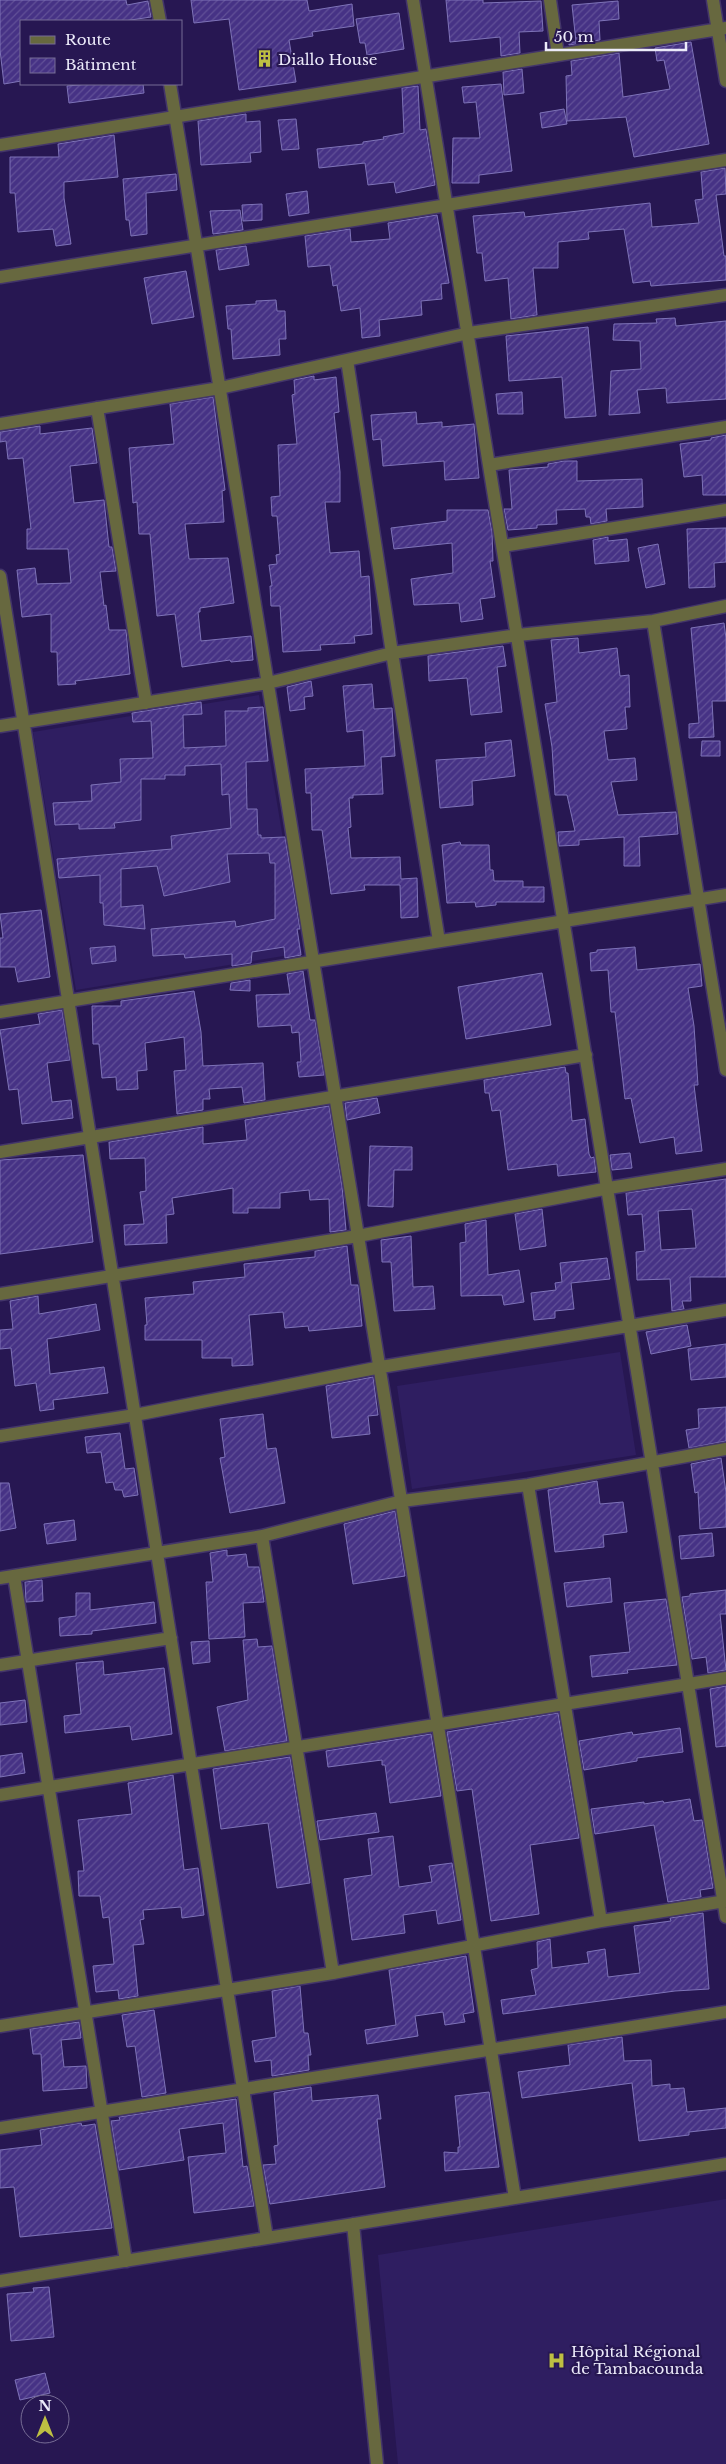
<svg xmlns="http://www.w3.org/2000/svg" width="726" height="2464" viewBox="0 0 726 2464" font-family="'Libre Baskerville',serif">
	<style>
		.built { fill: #2f1e61 }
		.building { fill: url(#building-hatch); stroke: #7e73b8; fill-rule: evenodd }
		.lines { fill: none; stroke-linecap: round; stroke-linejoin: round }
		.minor-casing { stroke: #43356a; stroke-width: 15 }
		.minor { stroke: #67683f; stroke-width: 12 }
		.labels { text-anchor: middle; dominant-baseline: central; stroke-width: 4.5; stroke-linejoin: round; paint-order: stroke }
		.poi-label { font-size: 15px; fill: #ecebfa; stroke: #271752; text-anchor: start }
	</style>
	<defs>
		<pattern id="building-hatch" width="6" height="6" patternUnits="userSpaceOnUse" patternTransform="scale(1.25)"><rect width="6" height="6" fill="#463285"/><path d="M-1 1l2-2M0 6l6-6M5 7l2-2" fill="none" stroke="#615097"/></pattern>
	</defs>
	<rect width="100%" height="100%" fill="#271752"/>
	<path class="built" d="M259 695 302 953 76 990 33 732Z
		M620 1352 636 1455 412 1489 397 1386Z
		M726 2199V2464H398L378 2255Z"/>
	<path class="building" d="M0 0H126L127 5 148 1 151 17 124 21H21V81L4 84 0 50Z
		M191 0H307L309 11 352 4 354 26 312 32 313 36 289 40 296 82 239 90 229 19 194 23Z
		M446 0H483V3L541 1 543 31 519 32 520 53 501 56 500 37 450 42Z
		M618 1 619 19 599 21 600 40 569 45V42H576L572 5Z
		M399 13 404 49 367 55 365 43H360L356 19Z
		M691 42 709 144 634 157 626 117 567 121 566 76 572 75 571 61 619 53 623 97 670 89 664 60 657 61 655 48Z
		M522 69 524 93 504 95 503 72Z
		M89 84H143L144 93 69 103 67 86Z
		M501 84 512 171 479 175V183H452L453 138H480L476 102 464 103 462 87Z
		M418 86 420 130 426 129 435 185 396 193 394 182 368 185 365 163 319 168 317 149 363 144V142L384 139 383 137 404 133 402 88Z
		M564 109 567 124 542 128 540 113Z
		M246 114V122L260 121 261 152 250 153 251 162 201 165 198 121Z
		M296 119 299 149 282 150 278 120Z
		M114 135 118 177 64 182V198L71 244 56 246 53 229 18 232 15 193H10V157H59L58 144Z
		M725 168 726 194 716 195 724 256H726V280L651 286 650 281 633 283 624 229 588 232 589 239 558 242V268H533L537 315 511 319 508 278 485 281 482 253H477L473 216 524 212 525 217 650 203 652 227 699 223 695 200 703 199 701 172Z
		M176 174 177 190 146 193 147 234 131 236 129 220H126L123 179Z
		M307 191 309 213 289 216 286 194Z
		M262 204V220L243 221 242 205Z
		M240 210 243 230 213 234 210 211Z
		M437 215 449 283 441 284 442 299 421 301 422 315 379 320 380 336 362 338 360 308 341 311 337 285 333 286 330 265 308 267 305 236 350 229 351 242 390 239 388 223Z
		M246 246 249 265 219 270 216 250Z
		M186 271 194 317 152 324 144 278Z
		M276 300 277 311H285L286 339H279L280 355 233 359 231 329H228L226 306 256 304V301Z
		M675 318 676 326 726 321V399L667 403 666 388 637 390 640 413 609 415 611 371 641 369 640 341 613 340 614 324 657 323 656 319Z
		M588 327 596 416 565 418 562 377 509 381 506 336Z
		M314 376V380L336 377 339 412 334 413 340 472V502H325L330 553 359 551 361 577 369 576 372 634 354 636 355 643 320 645 321 650 283 652 280 606H271L270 586H272L269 565 277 564 276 555 280 554 277 516H272L271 497 280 496 278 445 297 444 292 395 295 394 294 380Z
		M522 392 523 414H498L496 394Z
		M213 397 225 490 222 491 224 522 185 524 189 559 228 558 234 603 200 608V612H198L201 641 251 636 253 660 231 662 230 660 182 667 175 614 157 616 150 534H139L137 502 133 503 129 448 174 444 170 404Z
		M416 412 417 424 442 422V427L474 424 479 478 445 480 444 461 383 466 381 439 373 440 371 415Z
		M40 426V434L92 428 97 463 70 466 74 503 104 500 109 547H112L116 571 100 572 104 606 106 605 109 630H126L130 674 75 681 76 684 58 685 57 652H51V614L22 617 17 570 35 568 37 584 71 583 68 549H27V529H31L23 458 8 459 6 441 0 442V432Z
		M726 435V495H703L702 475 684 477 680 444 711 440V438Z
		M564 461H577V481L642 479 643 507 606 509 607 521 591 524 590 517H586L585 509 556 510 557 524 537 525V528L508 530 504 509H512L509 470 548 467V464Z
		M447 510H488L492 532 493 561H490L495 597 480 599 483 619 461 622 459 603 414 605 411 579 453 573 452 543 394 549 391 528 447 521Z
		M726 528V562L714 563 715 587 689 588 687 529Z
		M608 537V541L627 539 629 561 595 564 593 540Z
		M658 544 665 584 646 588 638 548Z
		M724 623 726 638V701H712L714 737 689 738V724L699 723 691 628Z
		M578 638 579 653 617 648 620 676 629 675 630 707H625L627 729 604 731 608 760 635 758 637 780 611 782 618 815 676 812 678 834 639 837 640 866H624V837L579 840V845L559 846 558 832 575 831 567 795H555L552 747 545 704 557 702 551 640Z
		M503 646 506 666 497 667 502 712 471 715 467 678 429 681 428 656Z
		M311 681 313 696 304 697 305 709 290 711 287 687Z
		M372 684 374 709 392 708 395 756 381 757 383 794 353 795V798H349L351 827 348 828 351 858 400 857 401 879 417 878 418 917 401 918 400 885H364L365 890 331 894 322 830H312L311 793H306L305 769 365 766 363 730 347 732 343 686Z
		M201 702 202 714 183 715 184 748 226 746 225 711H248V708L263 707 268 761 246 762 247 809H257L258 835H261V838L285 837 300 929H297L301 955 285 958 284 947 252 952 251 963 232 966V954L185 958 184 954 153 956 151 929 235 921 236 927 275 919V863H270L269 853 227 854 230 882 164 896 157 866 121 869V907L143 905 145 929 104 925 103 903H100V875L59 878 57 859 172 849 171 836 231 828 229 794 222 795 221 764 185 766V775H165V779H141V820L114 823 115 828 79 829V824L55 825 53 803 92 801 91 785 121 782 120 759 153 758 151 721 133 722 132 713Z
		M511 740 515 776 472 781 473 805 440 808 436 760 486 757 485 743Z
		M702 741H720V756H701Z
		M460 842 461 845H489L490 870H493L494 881H523V887H544V902H496V905L476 907 475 902 447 903 442 845Z
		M41 910 50 977 18 982 15 967H0V938H3L0 914Z
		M115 946 116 961 92 964 90 948Z
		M635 947 637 970 700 964 702 986 688 988 694 1026 698 1085H694L702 1151 676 1154 674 1137 640 1143 631 1098 625 1099 615 1012H611L608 970 591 971 590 953 597 952V950Z
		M303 971 310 1020H315L324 1075 299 1077 297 1062H301L299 1032 292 1033 291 1025 258 1027 256 995 290 994 287 974Z
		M542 973 551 1025 466 1039 458 987Z
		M250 980V991L230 990 231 983Z
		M194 991 201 1032 203 1066 263 1063 265 1100 244 1103 242 1087 209 1089 210 1099H203V1110L177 1114 174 1071 186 1070 184 1037 145 1043 147 1070 137 1071 138 1089 117 1090 116 1077 102 1078 99 1044H93L92 1006H121V1001Z
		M62 1010 70 1060 47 1063 52 1102 71 1100 73 1118 22 1124 18 1089 9 1090 0 1030 40 1024 38 1014Z
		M565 1067 566 1073H568L572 1121 585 1119 589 1154 591 1158 594 1157 596 1172 558 1176 557 1164 508 1170 500 1110 492 1111 489 1093H485L484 1080Z
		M377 1098 380 1113 347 1120 345 1103Z
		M329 1106 342 1186 346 1230 330 1232 329 1199 310 1200 309 1190 280 1193V1208H248V1213H233V1188L172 1198 174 1214 166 1215 167 1243 125 1245 124 1225 144 1224 140 1192 146 1191 145 1158 110 1159 109 1142 203 1127V1144L247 1140 245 1120Z
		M370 1146 412 1147V1170H394L393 1207 368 1206Z
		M630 1153 632 1168 612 1170 610 1155Z
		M83 1155 93 1242 0 1254V1160Z
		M726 1179V1277H690L691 1301H682L684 1309 672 1311 670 1279 637 1280 636 1252 645 1251 642 1214 628 1215 626 1193ZM692 1209 696 1248 661 1250 658 1211Z
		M542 1209 546 1246 520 1250 515 1214Z
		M486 1220 488 1275 519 1270 524 1302 504 1305 502 1295 461 1296 460 1243 466 1242 465 1224Z
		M411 1236 413 1287 433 1286 435 1309 394 1311 391 1262H382L381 1240Z
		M347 1246 351 1285H358L362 1326 309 1331 308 1326 285 1328 283 1312 249 1315 253 1365 232 1366V1358H202V1340H145V1325H147L145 1298 194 1294 193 1282 245 1277 244 1264 315 1257V1251Z
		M607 1258 610 1279 571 1283 574 1309 555 1311V1318L534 1320 531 1293 556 1290 555 1283 562 1282 560 1263Z
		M38 1296 39 1314 96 1304 100 1330 47 1339 50 1374 104 1367 108 1393 53 1400 54 1409 40 1411 36 1383 15 1386 11 1348 0 1349V1330L13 1329 10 1301Z
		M687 1325 691 1346 651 1354 646 1332Z
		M726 1344V1377L691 1380 688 1349Z
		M373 1377 378 1415 368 1416 370 1434 332 1438 326 1386Z
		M726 1407V1441L689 1448 686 1430 699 1428 698 1409Z
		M263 1414 267 1449 276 1448 285 1503 230 1513 220 1458 225 1457 220 1419Z
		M120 1433 125 1469 134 1468 138 1495 124 1497 122 1490H115L113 1482 106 1483 101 1452 87 1453 85 1437Z
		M721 1458 726 1492V1527L700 1529 698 1492 695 1493 691 1464Z
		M597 1481 600 1504 623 1502 627 1532 603 1535 604 1547 555 1552 548 1490Z
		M0 1483H9L16 1528 0 1531Z
		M395 1511 405 1576 353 1584 344 1524Z
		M74 1520 76 1540 47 1544 44 1524Z
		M712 1533 714 1556 681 1559 679 1536Z
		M227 1550V1556L246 1554 248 1567H259L264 1602 243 1603 245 1637 209 1639 206 1582H213L210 1553Z
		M610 1578 612 1602 567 1607 564 1583Z
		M42 1580 43 1601 26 1602 25 1582Z
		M726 1590V1614H720L726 1670 708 1673 706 1657 692 1659 682 1597 690 1596V1594Z
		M76 1593H90V1610L154 1602 156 1623 92 1631V1634L60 1636 59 1618 76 1616Z
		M666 1599 677 1665 627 1670 628 1673 592 1677 590 1656 630 1652 624 1603Z
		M257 1639 258 1647 272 1646 287 1741 225 1751 217 1707 248 1700 243 1640Z
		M209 1641 210 1662 193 1664 191 1642Z
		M103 1661 104 1675 164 1668 172 1734 132 1740 130 1726 65 1733 64 1716 81 1714 76 1663Z
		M726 1686V1746L716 1747 710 1689Z
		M25 1700 27 1722 0 1725V1703Z
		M558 1713 579 1838 530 1845 539 1914 491 1921 472 1789 457 1791 447 1732Z
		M680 1728 683 1752 637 1758V1761L584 1770 579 1741 632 1732 633 1735Z
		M431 1734 441 1796 390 1803 385 1765H382V1760L328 1767 326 1751Z
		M22 1753 25 1773 0 1777V1756Z
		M290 1757 310 1883 277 1888 268 1823 221 1829 213 1769Z
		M173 1775 184 1870 198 1868 204 1915 182 1918 181 1907 143 1910 144 1919 140 1920 144 1944 133 1945 138 1996 119 1999 118 1990 96 1992 93 1966 114 1964 109 1917 103 1918 100 1896H79L78 1871H84L78 1820 132 1814 128 1783Z
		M690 1799 694 1821 702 1820 713 1888 700 1890 701 1897 668 1902 654 1825 595 1834 591 1809 644 1802V1804L663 1801 664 1803Z
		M376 1813 379 1832 320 1840 317 1821Z
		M393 1836 399 1887 432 1882 429 1866 452 1863 461 1920 438 1924 436 1910 403 1915 405 1933 352 1940 344 1879 372 1875 368 1839Z
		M703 1913 709 1989 675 1991 503 2014 501 2000 536 1995 531 1970 538 1968 537 1942 550 1939 552 1968 589 1963 587 1952 605 1949 608 1977 640 1973 634 1926 671 1921 670 1918Z
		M466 1956 474 2012 463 2014 465 2022 445 2025 443 2012 415 2016 418 2036 367 2044 365 2030 396 2025 389 1970Z
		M300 1986 304 2033H308L311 2055H308L309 2070 272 2076 271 2060 255 2062 252 2041 276 2037 272 1991Z
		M154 2010 166 2093 142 2097 135 2046 127 2047 122 2015Z
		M79 2022 81 2038 61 2040 64 2067 86 2066 87 2088 43 2091 41 2054H33L30 2029Z
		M622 2037 624 2061 651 2060 652 2086 670 2084V2089L684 2088 687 2112 726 2108V2128L689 2132V2135L639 2141 632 2083 522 2098 518 2072 570 2065 568 2045Z
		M311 2087 312 2101 378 2095 381 2119H377L385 2187 270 2204 263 2165 276 2164 274 2146 278 2145 274 2093Z
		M489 2092 499 2167 445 2171 444 2152 458 2153V2147H460L455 2096Z
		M236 2099 243 2167 247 2166 254 2206 194 2213 188 2157 226 2153 223 2123 179 2129 184 2160 119 2170 111 2121 120 2120 119 2117Z
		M81 2123 82 2126 95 2124 112 2228 20 2237 14 2187 0 2188V2150L42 2145 40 2130Z
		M49 2287 54 2337 11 2341 7 2294 34 2292 33 2288Z
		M45 2373 50 2393 20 2400 15 2380Z"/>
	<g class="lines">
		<defs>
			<path id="minor" d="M156 0 160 21
				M413 0 726 1917
				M550 0 558 55
				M713 0 726 81
				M170 84 515 2198
				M0 145 726 28
				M0 277 726 160
				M347 360 392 653 439 941
				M97 408 146 703
				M0 424 220 388 469 333 726 295
				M489 465 726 427
				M503 546 726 510
				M0 576 267 2238
				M653 621 726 1070
				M0 726 268 683 392 653 518 635 653 621 726 606
				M0 1012 726 895
				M0 1152 586 1055
				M0 1294 358 1236 609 1188 726 1169
				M0 1436 135 1415 381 1367 726 1310
				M528 1485 601 1921
				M262 1536 333 1973
				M14 1576 126 2261
				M0 1578 262 1536 402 1501 528 1485 726 1449
				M0 1665 171 1638
				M0 1795 726 1678
				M0 2026 333 1973 601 1921 726 1901
				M0 2128 726 2012
				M353 2224 377 2464
				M0 2281 726 2164"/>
		</defs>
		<use href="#minor" class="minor-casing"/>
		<use href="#minor" class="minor"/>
	</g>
	<defs>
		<symbol id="building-bare" viewBox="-9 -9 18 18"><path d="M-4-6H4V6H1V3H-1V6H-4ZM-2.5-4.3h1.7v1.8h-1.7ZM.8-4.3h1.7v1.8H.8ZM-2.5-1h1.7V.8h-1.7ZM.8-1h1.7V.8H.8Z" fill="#bebf42" stroke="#271752" stroke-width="2.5" paint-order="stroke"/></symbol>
		<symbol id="hospital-bare" viewBox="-9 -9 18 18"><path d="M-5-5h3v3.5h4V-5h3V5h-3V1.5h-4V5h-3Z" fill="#bebf42" stroke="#271752" stroke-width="2.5" paint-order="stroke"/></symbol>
	</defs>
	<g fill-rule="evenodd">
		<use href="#building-bare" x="252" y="46" width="25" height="25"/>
		<use href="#hospital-bare" x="544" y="2348" width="25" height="25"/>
	</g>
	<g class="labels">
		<g class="poi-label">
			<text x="278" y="59">Diallo House</text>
			<text x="571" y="2351">Hôpital Régional<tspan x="571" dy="17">de Tambacounda</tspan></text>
		</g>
	</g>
	<rect x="20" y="20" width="162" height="65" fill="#271752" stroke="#766c95"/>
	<rect x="30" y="36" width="25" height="8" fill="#67683f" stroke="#766c95"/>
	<text x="65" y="45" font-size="15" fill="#ecebfa">Route</text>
	<rect x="30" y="58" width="25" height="15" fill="url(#building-hatch)" stroke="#766c95"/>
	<text x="65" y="70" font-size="15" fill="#ecebfa">Bâtiment</text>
	<g transform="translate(45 2419)"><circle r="24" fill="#271752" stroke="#766c95"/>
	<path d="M0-4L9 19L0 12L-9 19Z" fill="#bebf42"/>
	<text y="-8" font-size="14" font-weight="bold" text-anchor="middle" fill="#ecebfa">N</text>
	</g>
	<path d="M546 42v8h140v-8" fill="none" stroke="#ecebfa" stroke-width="2.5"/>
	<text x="554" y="42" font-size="15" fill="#ecebfa" stroke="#271752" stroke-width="4" paint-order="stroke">50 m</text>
</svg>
